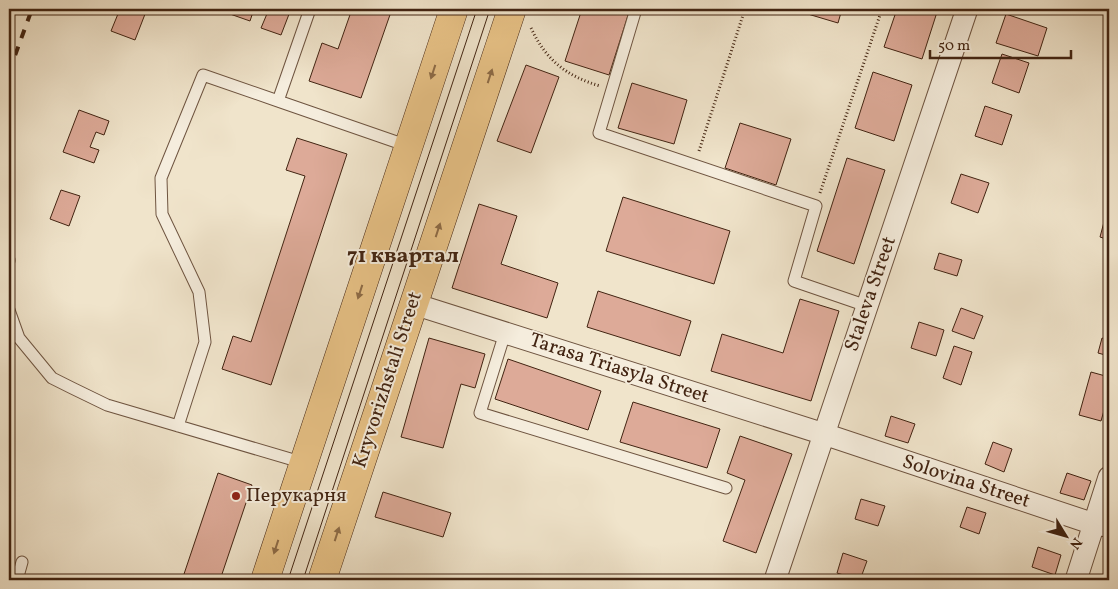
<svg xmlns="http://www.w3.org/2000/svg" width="1118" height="589" viewBox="0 0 1118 589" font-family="Vollkorn,serif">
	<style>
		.building { fill: #ddaa98; stroke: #422412 }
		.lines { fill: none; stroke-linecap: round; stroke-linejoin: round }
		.lane-casing { stroke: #6e5440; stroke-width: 13 }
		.street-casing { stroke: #6e5440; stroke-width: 23 }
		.primary-casing { stroke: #422412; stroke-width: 29 }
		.path { stroke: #422412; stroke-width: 3; stroke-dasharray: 1 2.5; stroke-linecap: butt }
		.lane { stroke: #f5eddd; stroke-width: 11 }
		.street { stroke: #f5eddd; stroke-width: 21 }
		.primary { stroke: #e8c286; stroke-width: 28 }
		.tram { stroke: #422412; stroke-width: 1 }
		.rail { stroke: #422412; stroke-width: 4; stroke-dasharray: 9 9; stroke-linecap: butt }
		.oneway { fill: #8d6b46 }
		.poi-dot { fill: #8f2418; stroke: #f5eddd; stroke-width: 2 }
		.labels { text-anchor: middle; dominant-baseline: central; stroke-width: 4; stroke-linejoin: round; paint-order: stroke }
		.street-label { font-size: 20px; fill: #422412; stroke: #f5eddd }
		.poi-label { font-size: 20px; fill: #422412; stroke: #f5eddd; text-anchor: start }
		.quarter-label { font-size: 22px; font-weight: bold; fill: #422412; stroke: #f5eddd }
	</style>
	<rect width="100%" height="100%" fill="#f0e4cb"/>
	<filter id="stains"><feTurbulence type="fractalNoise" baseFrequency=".004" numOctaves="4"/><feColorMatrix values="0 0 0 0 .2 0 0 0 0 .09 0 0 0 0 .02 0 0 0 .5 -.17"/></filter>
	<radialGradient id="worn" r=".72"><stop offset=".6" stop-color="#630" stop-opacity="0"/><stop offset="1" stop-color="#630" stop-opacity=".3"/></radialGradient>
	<path class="building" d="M120 9H147L135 40 111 31Z
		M232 9H254L250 21 230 14Z
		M269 9H291L281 35 261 28Z
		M352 9H392L361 98 309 81 322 43 338 49Z
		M582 9H630L609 75 565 61Z
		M791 9H842L838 23Z
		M897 9H938L922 59 884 47Z
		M1006 14 1047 28 1038 56 996 43Z
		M1002 54 1029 63 1019 93 992 83Z
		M526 65 559 77 531 153 497 141Z
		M873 72 912 85 894 141 855 128Z
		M632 83 687 100 674 144 618 128Z
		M985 106 1012 115 1002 145 975 136Z
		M79 110 109 121 104 135 96 132 90 147 99 150 94 163 63 152Z
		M740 123 791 139 776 185 725 168Z
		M297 138 347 154 271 385 222 369 233 336 251 342 305 176 286 170Z
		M847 158 885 170 854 264 817 251Z
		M961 174 989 183 978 213 951 203Z
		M61 190 80 196 69 226 50 219Z
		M623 197 730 231 714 284 606 251Z
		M479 204 517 216 501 264 558 283 547 318 452 288Z
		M1104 222 1109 223V240L1100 237Z
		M939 253 962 260 957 276 934 269Z
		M598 291 691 321 680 356 587 327Z
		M800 299 839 311 811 401 711 371 722 334 783 353Z
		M961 308 983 316 974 339 952 331Z
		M919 322 944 330 936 356 911 348Z
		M429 338 485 354 475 388 461 384 443 448 401 437Z
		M1102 338 1109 340V356L1098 353Z
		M954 346 972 352 961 385 943 378Z
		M508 359 601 391 588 430 495 399Z
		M1091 372 1109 377V393L1101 421 1079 415Z
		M633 402 720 429 707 468 620 442Z
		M891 416 915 424 908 443 885 436Z
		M740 436 792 454 756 553 723 541 745 480 727 473Z
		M993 442 1012 449 1004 472 985 464Z
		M218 473 252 485 220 580H182Z
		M1067 473 1091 481 1084 500 1060 493Z
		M383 492 451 513 443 537 375 517Z
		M861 499 885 506 878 526 855 519Z
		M967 507 986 513 979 534 960 527Z
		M1038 547 1061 555 1055 575 1032 567Z
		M843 553 867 561 860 580 837 573Z"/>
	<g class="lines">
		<defs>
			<path id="lane" d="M636 9 599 133 816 206 794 281 867 306
				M278 101 408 146
				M9 261V260
				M9 310 19 338 52 378 72 388 107 405 304 463
				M505 333 480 413 726 488
				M178 426 205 342 199 292 162 214 161 178 203 75 278 101 310 9
				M17 580 22 562"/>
			<path id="street" d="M414 304 824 434 1094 524 1109 526
				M775 580 967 9
				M1076 580 1109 477"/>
			<path id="primary" d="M265 580 454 9
				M322 580 512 9"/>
		</defs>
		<use href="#lane" class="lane-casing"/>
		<use href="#street" class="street-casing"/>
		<use href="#primary" class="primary-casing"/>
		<path class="path" d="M531 28C546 60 566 76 600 86
			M699 151 745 9
			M820 193 882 9"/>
		<use href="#lane" class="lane"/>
		<use href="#street" class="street"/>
		<use href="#primary" class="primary"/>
		<path class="tram" d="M288 580 477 9
			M303 580 490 9"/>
		<path class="rail" d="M9 23 14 9
			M9 72 32 9"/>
	</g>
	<defs><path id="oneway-solid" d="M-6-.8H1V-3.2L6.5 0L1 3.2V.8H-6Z" transform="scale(1.25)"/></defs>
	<g class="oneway">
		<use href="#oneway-solid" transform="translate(433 72) rotate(108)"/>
		<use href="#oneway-solid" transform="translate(490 76) rotate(-72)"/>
		<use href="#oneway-solid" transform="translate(438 230) rotate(-72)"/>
		<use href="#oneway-solid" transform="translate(360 292) rotate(108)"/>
		<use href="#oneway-solid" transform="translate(337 534) rotate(-72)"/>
		<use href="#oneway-solid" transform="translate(276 547) rotate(108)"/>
	</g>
	<circle class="poi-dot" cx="236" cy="496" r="5"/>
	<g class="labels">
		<g class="street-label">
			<text transform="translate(871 294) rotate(-71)">Staleva Street</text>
			<text transform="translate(619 369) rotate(18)">Tarasa Triasyla Street</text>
			<text transform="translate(388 380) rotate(-72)">Kryvorizhstali Street</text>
			<text transform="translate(966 482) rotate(18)">Solovina Street</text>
		</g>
		<g class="poi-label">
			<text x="246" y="496">Перукарня</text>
		</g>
		<g class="quarter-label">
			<text x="403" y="256">71 квартал</text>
		</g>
	</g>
	<rect width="1118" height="589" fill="none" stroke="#f0e4cb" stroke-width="30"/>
	<rect x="10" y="10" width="1098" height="569" fill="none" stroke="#422412" stroke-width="2.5"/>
	<rect x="15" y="15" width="1088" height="559" fill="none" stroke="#422412"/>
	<g transform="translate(1066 536) rotate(127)" stroke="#f5eddd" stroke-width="4" paint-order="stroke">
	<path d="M0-4L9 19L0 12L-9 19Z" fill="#422412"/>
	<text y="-8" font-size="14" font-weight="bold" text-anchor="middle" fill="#422412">N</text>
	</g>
	<path d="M930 50v8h141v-8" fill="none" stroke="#422412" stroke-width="2.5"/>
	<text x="938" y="50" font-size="15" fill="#422412" stroke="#f5eddd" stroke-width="4" paint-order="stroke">50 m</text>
	<rect width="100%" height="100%" filter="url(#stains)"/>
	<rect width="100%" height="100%" fill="url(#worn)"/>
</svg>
